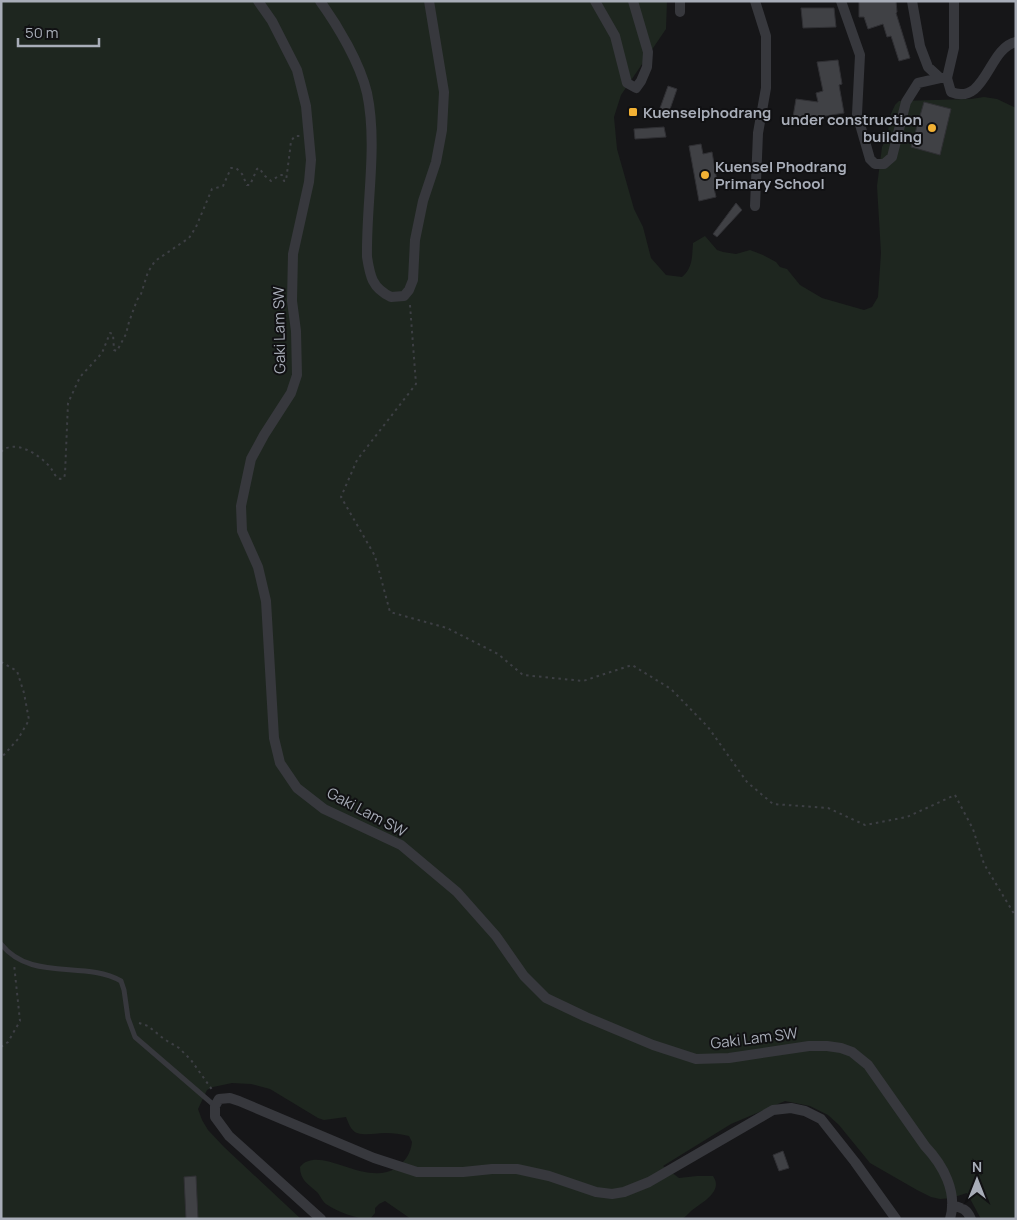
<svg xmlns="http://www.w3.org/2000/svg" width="1017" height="1220" viewBox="0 0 1017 1220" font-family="Manrope,sans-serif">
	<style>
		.green { fill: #1e261f }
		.building { fill: #404145; stroke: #303034 }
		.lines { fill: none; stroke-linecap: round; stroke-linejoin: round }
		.path { stroke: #3d3f44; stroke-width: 2; stroke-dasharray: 2.5 4; stroke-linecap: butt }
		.lane { stroke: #37383d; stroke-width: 5 }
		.street { stroke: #37383d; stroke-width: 10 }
		.poi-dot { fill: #f2b134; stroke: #111113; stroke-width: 2 }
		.labels { text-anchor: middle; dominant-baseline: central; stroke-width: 4; stroke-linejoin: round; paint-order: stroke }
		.poi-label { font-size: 15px; font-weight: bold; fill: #a8adb8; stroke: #111113; text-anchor: start }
		.street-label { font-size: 15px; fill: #a8adb8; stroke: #111113 }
	</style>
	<rect width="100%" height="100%" fill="#161618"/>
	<path class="green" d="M1 1H667L666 29 621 95 614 117 617 149 634 209 643 227 651 258 666 275 682 277C693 268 692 256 693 243L705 236 717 250 723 252 736 254 750 250 763 255 776 262 780 267 787 269 800 285 822 298 864 310 872 307 878 297 881 253 877 186 882 147 888 135 889 118 895 105 899 101 971 99 984 97 997 99 1016 108V1219H981L967 1193 951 1198 940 1199 931 1197 917 1190 870 1163 839 1125 828 1115 810 1106 785 1101 731 1124 663 1166 679 1178 697 1176H713C723 1190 705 1201 695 1208 690 1211 687 1216 682 1219H411L385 1201 379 1204 375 1208V1213L370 1219C356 1219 338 1212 326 1204 322 1201 320 1195 317 1192 308 1184 300 1180 300 1167 319 1143 365 1188 396 1168 405 1162 411 1153 412 1142L409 1136C401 1134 393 1133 385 1133 375 1133 367 1136 357 1133 351 1131 348 1122 346 1117L324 1120 318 1118 270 1089 251 1084 232 1083 213 1087 207 1090 198 1109 202 1120 208 1130 224 1147 301 1219H1Z"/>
	<path class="building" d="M859 1H896L897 12 896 13 910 58 899 61 891 36 887 37 883 24 868 29 864 17H859Z
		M801 8H834L836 27 803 28Z
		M838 60 842 84 839 85 844 113 813 118 812 126 792 123 796 99 818 102 816 93 823 91 817 62Z
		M668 86 677 89 669 112 659 111Z
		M924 102 951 109 940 155 911 147Z
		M664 127 666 137 635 139 634 129Z
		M701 144 703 154 712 152 718 187 714 188 716 197 699 201 689 146Z
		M736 203 742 210 717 237 713 234Z
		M783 1151 789 1168 779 1171 773 1155Z
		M196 1176 198 1219H186L184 1177Z"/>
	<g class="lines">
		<path class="path" d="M410 305 416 384 357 460 341 497 375 556 390 612 447 628 498 654 523 675 583 681 632 665 671 689 708 727 747 782 773 804 828 808 865 825 907 817 955 795 973 829 984 864 1016 917
			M1 452C14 438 40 455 50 467 54 472 54 476 60 479L64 478 65 474 68 403 80 377 102 353 110 333 113 334 114 350 117 351 126 334 129 322 137 300 141 294 148 272 155 261 189 238 196 227 212 189 223 186 231 168H236L242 174 247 185H250L257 169 259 168 265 176 271 181 280 175H282L284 181H286L290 150 291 141 295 136H300
			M1 662 17 671 24 693 29 720 18 739 1 758
			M139 1023 148 1026 164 1039 179 1048 191 1060 213 1091
			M1 1047 8 1042 20 1021 14 964"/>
		<path class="lane" d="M1 944C31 982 84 960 121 981L124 990 128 1018 135 1037 215 1106"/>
		<path class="street" d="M258 1 272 21 297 70 306 106 311 160 309 182 293 254 292 301 296 331 297 375 291 393 264 435 251 459 241 506 242 531 258 567 266 601 274 738 280 763 297 788 324 809 401 845 457 892 496 936 524 976 546 998 586 1017 653 1045 696 1059 729 1058 809 1046H827L841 1048 852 1052 868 1065 925 1146C943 1165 958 1192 950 1219
			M320 1C338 26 360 63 367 93 378 145 366 203 367 257 370 276 372 288 391 297L404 296 409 290 413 280 415 240 423 201 436 162 442 130 444 92 429 1
			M595 1 615 36 627 83 636 88 641 81 647 67 648 52 633 1
			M680 1V12
			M755 1 766 36V88L758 133 755 206
			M841 1 860 55 857 114 870 159 875 164H884L892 157 906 102 918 83 940 78
			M912 1 920 46 928 67 940 78H947L954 48V1
			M947 78 951 92C986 106 988 48 1016 42
			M952 1205C962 1208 967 1209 971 1219
			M321 1219 229 1136 215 1117V1106L219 1099 230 1098 239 1101 374 1158 417 1172H463L492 1169H517L549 1176 596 1192 612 1194 624 1192 649 1182 773 1110 791 1108 805 1111 821 1119 855 1162 896 1219"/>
	</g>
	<g class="poi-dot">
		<rect x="628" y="107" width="10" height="10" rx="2.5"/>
		<circle cx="932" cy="128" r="5"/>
		<circle cx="705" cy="175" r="5"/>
	</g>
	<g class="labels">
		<g class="poi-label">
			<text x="643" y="112">Kuenselphodrang</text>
			<text x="922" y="119" text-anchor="end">under construction<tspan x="922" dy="17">building</tspan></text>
			<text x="715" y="166">Kuensel Phodrang<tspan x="715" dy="17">Primary School</tspan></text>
		</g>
		<g class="street-label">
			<text transform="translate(279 330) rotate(-91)">Gaki Lam SW</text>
			<text transform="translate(367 812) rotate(28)">Gaki Lam SW</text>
			<text transform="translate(754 1038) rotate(-7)">Gaki Lam SW</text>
		</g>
	</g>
	<rect width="1017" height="1220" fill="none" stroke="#a8adb8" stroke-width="5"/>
	<g transform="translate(977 1180)" stroke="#111113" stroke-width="4" paint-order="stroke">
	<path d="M0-4L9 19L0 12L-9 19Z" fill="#a8adb8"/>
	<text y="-8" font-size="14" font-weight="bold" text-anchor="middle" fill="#a8adb8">N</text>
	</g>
	<path d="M18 38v8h81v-8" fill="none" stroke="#a8adb8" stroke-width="2.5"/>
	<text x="25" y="38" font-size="15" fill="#a8adb8" stroke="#111113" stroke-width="4" paint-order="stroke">50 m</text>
</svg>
